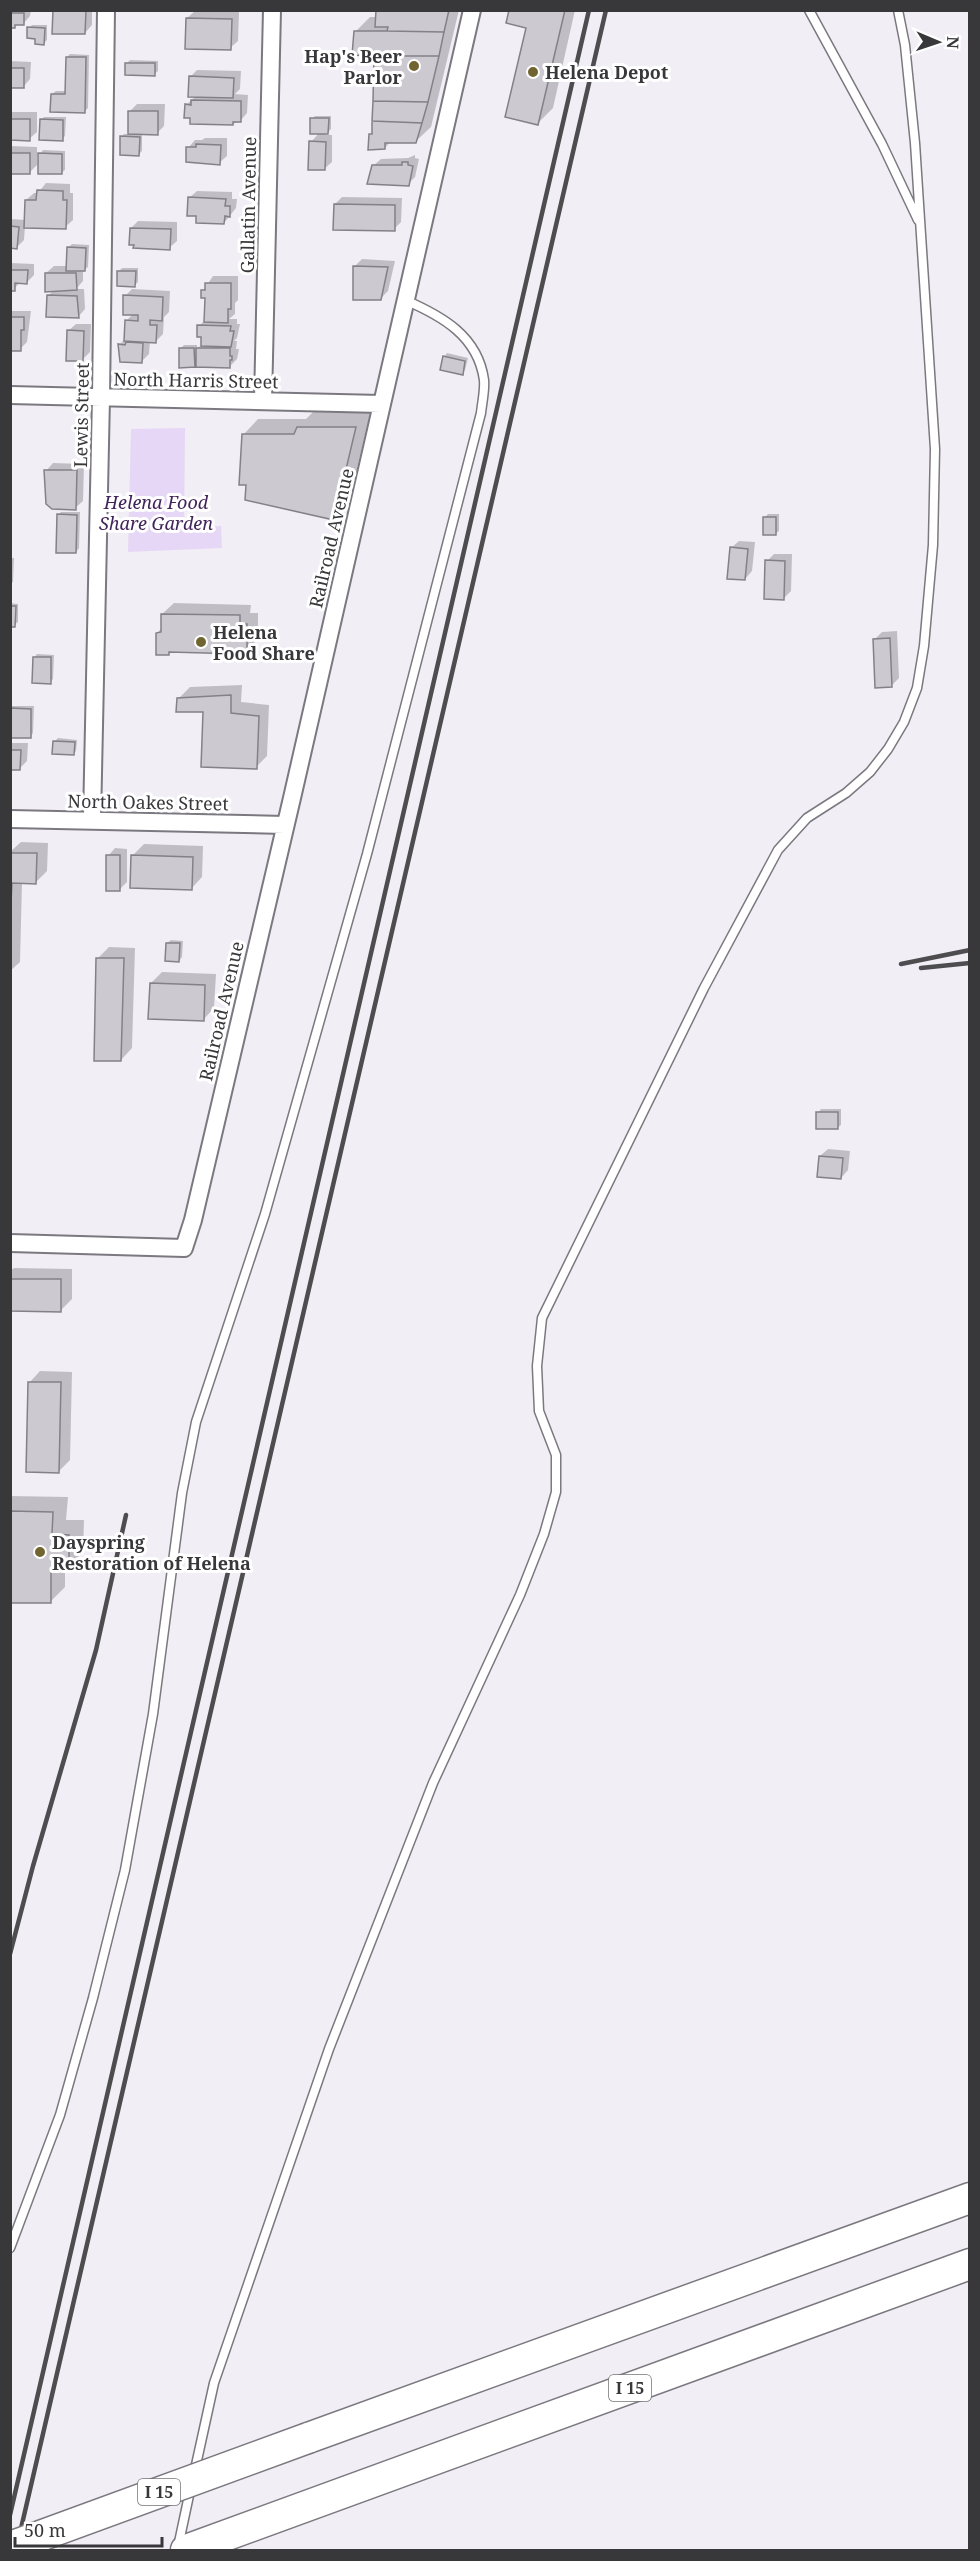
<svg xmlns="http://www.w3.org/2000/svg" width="980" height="2561" viewBox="0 0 980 2561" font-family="'Noto Serif',serif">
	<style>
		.green { fill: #e5d7f5 }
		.shadow { fill: #0003 }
		.building { fill: #ccc9d1; stroke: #848088; stroke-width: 1.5 }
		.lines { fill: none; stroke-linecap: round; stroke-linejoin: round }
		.lane-casing { stroke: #7b787f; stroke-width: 11 }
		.street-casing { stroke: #7b787f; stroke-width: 20 }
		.highway-casing { stroke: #7b787f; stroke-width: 33 }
		.lane { stroke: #fff; stroke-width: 8 }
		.street { stroke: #fff; stroke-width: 16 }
		.highway { stroke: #fff; stroke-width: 30 }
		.rail { stroke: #4d4c4f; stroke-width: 4.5 }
		.highway-bridge-casing { stroke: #7b787f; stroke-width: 33; stroke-linecap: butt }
		.highway-bridge { stroke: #fff; stroke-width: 30 }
		.poi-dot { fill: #706431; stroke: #fff; stroke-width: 2 }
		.labels { text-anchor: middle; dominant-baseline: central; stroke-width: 6; stroke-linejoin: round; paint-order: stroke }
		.shield { fill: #fff; stroke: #747375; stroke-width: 1.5 }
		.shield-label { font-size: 16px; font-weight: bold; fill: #38373a }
		.poi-label { font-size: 18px; font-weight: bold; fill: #38373a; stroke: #fff; text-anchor: start }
		.street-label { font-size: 18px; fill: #38373a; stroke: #fff }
		.park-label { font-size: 18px; font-style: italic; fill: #412459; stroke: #fff }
	</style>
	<rect width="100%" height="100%" fill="#f1eef6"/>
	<path class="green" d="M185 428 184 528 221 526 222 548 128 552 131 429Z"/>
	<path class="shadow" d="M10 10H31L30 16 23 24 10 26Z
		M54 10H92V25L85 33Z
		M377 10H459L431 127 415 142 391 141 385 148 370 135 374 131 376 54 355 32 370 17H377Z
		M510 10H575L553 108 538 123 528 27Z
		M195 11 239 12 238 41 230 48 187 18Z
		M32 25H47V40L44 43 29 28Z
		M70 54 89 55 88 108 84 112 52 94 56 91H67V57Z
		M130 60 158 61V71L154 74 127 63Z
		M10 61 31 62 30 79 23 87H10Z
		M197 70 241 71 240 89 235 94 248 95 247 113 240 121 233 124 191 116 186 105 196 96 190 77Z
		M137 104H165L164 126 157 133H142V151L139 154 121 137 124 134H129L130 111Z
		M10 112H37V132L29 139H10Z
		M315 116H331V129L325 135H332V162L324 169 311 142 320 132 312 119Z
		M44 117H66L65 136 62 139 41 120Z
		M205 138H227V156L219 163 188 148 195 140H202Z
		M10 146 37 147V165L29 173 10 172Z
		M43 150 65 151V170L61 173 40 154Z
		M415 155V158L419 159 415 177 408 184 373 166 381 159 408 158Z
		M46 183 70 184V193H73V220L65 227 25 226 24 240 17 247H10V219L26 220V200L34 193H38Z
		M197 191 232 192V199H237L236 208 224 223 198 215 189 198Z
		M342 197 402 198 401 222 394 229 335 204Z
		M138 221 177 222V241L169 248 131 228Z
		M72 244 89 245 88 267 83 270V281L76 289H84L85 309 78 317 48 296 54 290 46 273 54 266H68V248Z
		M362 259 395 261 388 291 381 298 354 267Z
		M10 263 34 264V275L27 282H21L10 292Z
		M122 268H138V282L135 285 119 271Z
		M213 276H238V300L235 303V314L229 319H237V324H240L237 338 234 341H237L236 349H239L237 359 230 366 198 363 194 366 181 348 184 345H197V349L203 343 199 326 206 319V297L203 291Z
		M132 289 170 291 169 312 164 317 163 334 156 341H150L149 354 142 361 119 345 125 339 126 321 133 314 125 296Z
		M10 311H31L27 342 20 349H10Z
		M76 324H91L90 352 82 360 68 331Z
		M447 353 468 358 465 370 462 373 444 357Z
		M313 412 370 413 349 503 334 518 247 483 243 435 258 419H306Z
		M53 463 84 464 83 501 75 508 46 471Z
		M61 512H80L79 548 76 552 58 515Z
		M768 514H779V531L775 534 765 517Z
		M739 541 755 542 752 571 745 579 731 548Z
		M774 554H792L791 591 783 599 767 561Z
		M10 558H14L13 582 10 584Z
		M10 603 18 604V622L14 625H10Z
		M174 603 251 605 250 613H258V639L247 650 240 652 172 651 169 654 157 633 162 628V614Z
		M897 631 899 678 892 685 874 640 882 632Z
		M37 654 54 655 53 679 50 682 34 658Z
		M242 685 241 702 269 705 267 756 256 767 205 710 178 699 190 687Z
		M10 706H34L33 733 30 737 10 736Z
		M58 738 77 740 76 751 73 754 54 742Z
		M10 743H28L27 761 20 768H10Z
		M21 842 48 843 47 871 36 882H22L20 962 10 971V852Z
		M144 844 203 846 202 877 191 889 132 856Z
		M115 848 127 849V882L119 890 108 856Z
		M171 940 183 941 182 957 179 961 167 943Z
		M109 947 135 948 132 1048 121 1060 98 958Z
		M162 972 216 974 214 1008 203 1020 151 983Z
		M821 1109H841V1125L837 1128 818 1113Z
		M828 1149 850 1151 848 1170 841 1178 820 1156Z
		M14 1268 72 1269V1299L60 1311 10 1310V1271Z
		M40 1371 72 1372 70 1460 59 1471 29 1383Z
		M10 1496 68 1497 66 1520H84L83 1552 68 1567H65V1587L50 1602H10Z"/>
	<path class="building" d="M10 10 12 13H24V25H15V28H10Z
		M53 10H86L85 34H52Z
		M376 10H449L444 32 387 31 388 27H375Z
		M509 10H565L538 125 505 117 526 28 506 23Z
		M186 18 232 19 231 50 185 49Z
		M27 27 45 28 44 45 35 44V39L27 38Z
		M354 31H387L444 32 439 56H374L352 55Z
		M374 56H439L428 102 373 101Z
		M66 57H86L85 113 50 112 51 94H65Z
		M125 63H155V76L125 75Z
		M10 68H24V88H10Z
		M189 76 234 78 233 98 188 97Z
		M191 100 241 101V122H233V125L190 124V118H184L185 104 191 105Z
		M373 101 428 102 422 123 372 121Z
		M128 111H158V135L128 134Z
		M310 118H329L328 134H310Z
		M10 119H30V141L10 140Z
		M40 119 63 120V141L39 140Z
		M372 121 422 123 416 143H385V149L368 150 369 134H372Z
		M120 136 140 137 139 156 120 155Z
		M309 141 326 142 325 170H308Z
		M196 144 221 145 220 165 186 162V147H196Z
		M10 153H30V174H10Z
		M38 153 62 154V174H38Z
		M402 162H408V165L413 166 409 186 367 184 372 165H402Z
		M37 190 63 191V200H67L66 229 24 228 25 200H36Z
		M188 197 226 199 225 206H230V217L225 216 224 224 196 223V216H187Z
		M334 204 395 205V231L333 230Z
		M10 226 19 227 17 249 10 248Z
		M130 228 171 229 170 250 133 248 134 245H129Z
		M67 247 86 248 85 271H66Z
		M353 266 388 267 381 300H353Z
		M10 270H28L27 284 15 283V291H11V294Z
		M117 271H136L135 287 117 286Z
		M45 273H76L77 290 45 292Z
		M205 283H231V309H228V323L204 322 205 298H201V290H205Z
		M47 295 77 296 79 318 46 317Z
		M123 295 163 297 162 321 150 320V325H157L156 343 124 341 125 320 138 321V315H123Z
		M10 317H24V330H21V351H10Z
		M197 325 231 326 230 331H234L231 347 201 346V337H197Z
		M67 330 84 331 83 361H66Z
		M126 342 143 343 142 363 120 362 118 344 125 345Z
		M179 348H194L195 367 179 368Z
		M196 348H230V356H232V360H230V368L196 367Z
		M443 356 465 361 463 375 440 370Z
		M297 427H356L334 520 245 500 246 485H239L242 434H294Z
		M44 470H77L76 510 52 509 46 504Z
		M57 514 77 515 76 553H56Z
		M763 517H776V535H763Z
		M730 547 748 549 745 580 727 579Z
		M765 560 785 561 784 600 764 599Z
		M10 606H16L15 627H10Z
		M161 614 240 615V624H247V651H241V654L169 652V655H156V633L161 632Z
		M890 638 892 687 875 688 873 639Z
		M33 657H51V684L32 683Z
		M231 695V713L259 716 257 769 201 767 203 712H176L177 698Z
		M10 708 31 709V738H10Z
		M53 741 75 742 74 755 52 754Z
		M10 750H21L20 770H10Z
		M10 853H37L36 884 12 883 10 922Z
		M106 855H120V891H106Z
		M131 855 193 857 192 890 130 888Z
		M166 943H180L179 962 165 961Z
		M96 958H124L121 1061H94Z
		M150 983 205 985 204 1021 148 1019Z
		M816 1112H838V1129H816Z
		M819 1156 843 1158 841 1179 817 1177Z
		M10 1279H61V1312L10 1311Z
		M28 1382H61L59 1473 26 1472Z
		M10 1511 53 1512 52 1534 69 1535V1569H51V1603H10Z"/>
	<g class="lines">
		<defs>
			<path id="lane" d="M809 10 882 144 918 220
				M10 2248 60 2115 93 1998 125 1870 153 1714 182 1493 196 1422 265 1214 367 854 481 413C482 403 485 390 484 380 478 336 442 316 405 300
				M194 2474 214 2383 329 2049 433 1783 520 1595 544 1534 556 1492V1455L539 1411 537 1366 542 1318 704 988 778 850 807 818 846 793 870 772 888 749 904 722 917 688 924 646 933 545 935 449 915 143 905 45 898 10
				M178 2547 191 2486"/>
			<path id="street" d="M10 395 381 404
				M263 401 272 10
				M10 819 285 825
				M92 820 101 397 106 10
				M10 1243 184 1248 193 1220 292 798 472 10"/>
			<path id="highway" d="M308 2438 970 2198
				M186 2550 970 2264"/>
		</defs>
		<use href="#lane" class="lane-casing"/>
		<use href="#street" class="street-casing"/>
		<use href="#highway" class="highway-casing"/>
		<use href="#lane" class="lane"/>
		<use href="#street" class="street"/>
		<use href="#highway" class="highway"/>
		<path class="rail" d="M901 964 970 950
			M921 968 970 963
			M10 1954 33 1866 96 1650 126 1515
			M10 2515 589 10
			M16 2550 606 10"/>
		<defs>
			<path id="highway-bridge" d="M10 2547 308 2438"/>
		</defs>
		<use href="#highway-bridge" class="highway-bridge-casing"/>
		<use href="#highway-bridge" class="highway-bridge"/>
	</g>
	<g class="poi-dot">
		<circle cx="414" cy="66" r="6"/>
		<circle cx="533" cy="72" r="6"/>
		<circle cx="201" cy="642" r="6"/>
		<circle cx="40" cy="1552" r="6"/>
	</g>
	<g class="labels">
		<g class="shield">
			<rect x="609" y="2375" width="42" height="26" rx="4.5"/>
			<rect x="138" y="2479" width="42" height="26" rx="4.5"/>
		</g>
		<g class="shield-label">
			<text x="630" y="2388">I 15</text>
			<text x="159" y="2492">I 15</text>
		</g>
		<g class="poi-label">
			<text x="402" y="56" text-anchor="end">Hap's Beer<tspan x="402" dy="21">Parlor</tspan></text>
			<text x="545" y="72">Helena Depot</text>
			<text x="213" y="632">Helena<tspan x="213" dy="21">Food Share</tspan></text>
			<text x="52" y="1542">Dayspring<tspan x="52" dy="21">Restoration of Helena</tspan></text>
		</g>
		<g class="street-label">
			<text transform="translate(248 205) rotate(-89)">Gallatin Avenue</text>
			<text transform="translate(196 380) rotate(1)">North Harris Street</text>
			<text transform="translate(81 415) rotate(-89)">Lewis Street</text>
			<text transform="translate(331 538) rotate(-77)">Railroad Avenue</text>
			<text transform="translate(148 802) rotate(1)">North Oakes Street</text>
			<text transform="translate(221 1011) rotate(-77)">Railroad Avenue</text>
		</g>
		<g class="park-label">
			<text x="156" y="502">Helena Food<tspan x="156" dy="21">Share Garden</tspan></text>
		</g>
	</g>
	<rect width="980" height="2561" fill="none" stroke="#38373a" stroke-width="24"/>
	<g transform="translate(938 42) rotate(92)" stroke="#ffffff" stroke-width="4.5" paint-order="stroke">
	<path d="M0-4.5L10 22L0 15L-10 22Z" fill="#38373a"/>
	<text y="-9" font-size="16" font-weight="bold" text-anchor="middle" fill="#38373a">N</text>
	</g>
	<path d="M15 2537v9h147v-9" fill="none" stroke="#38373a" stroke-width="3"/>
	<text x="24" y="2537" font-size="18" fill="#38373a" stroke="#ffffff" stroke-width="4.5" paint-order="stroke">50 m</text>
</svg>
